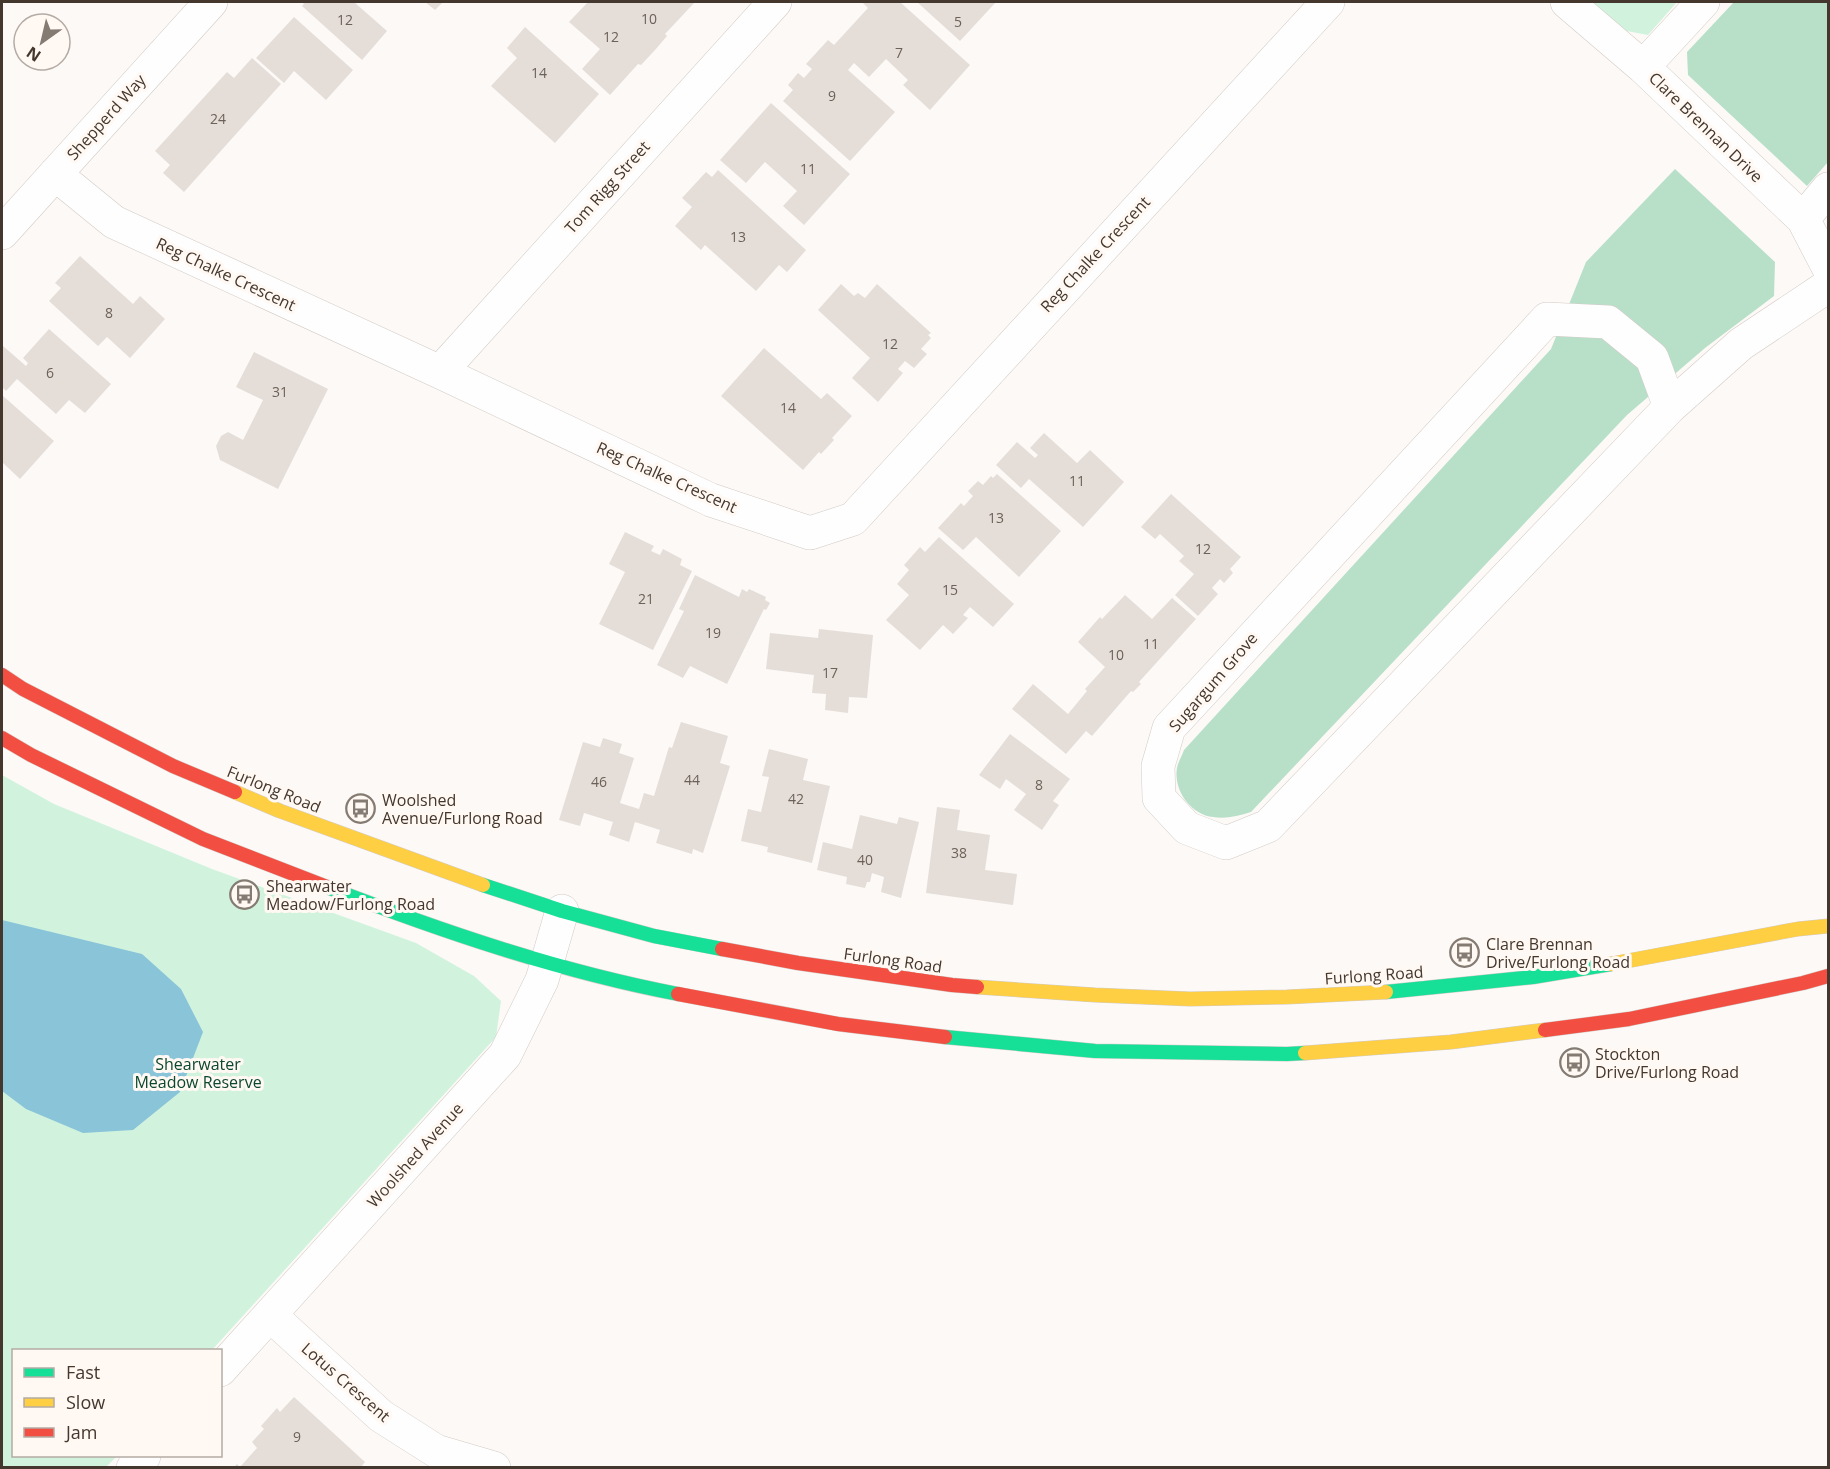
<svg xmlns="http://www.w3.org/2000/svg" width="1830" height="1469" viewBox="0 0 1830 1469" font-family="'Open Sans',sans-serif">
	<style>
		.green { fill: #d1f3de }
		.forest { fill: #b8e0c9 }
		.water { fill: #89c4d9 }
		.building { fill: #e5ded8 }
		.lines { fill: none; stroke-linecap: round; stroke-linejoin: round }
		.street-casing { stroke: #d2cbc6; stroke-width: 34 }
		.fast-casing { stroke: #d2cbc6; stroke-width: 15 }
		.slow-casing { stroke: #d2cbc6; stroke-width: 15 }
		.jam-casing { stroke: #d2cbc6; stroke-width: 15 }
		.street { stroke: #fffefe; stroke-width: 33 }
		.fast { stroke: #16e098; stroke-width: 14 }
		.slow { stroke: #ffcf43; stroke-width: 14 }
		.jam { stroke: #f24e42; stroke-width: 14 }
		.labels { text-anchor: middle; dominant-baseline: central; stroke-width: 6; stroke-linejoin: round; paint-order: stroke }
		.number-label { font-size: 14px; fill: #6c6158 }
		.street-label { font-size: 16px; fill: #44372d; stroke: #fff8f3 }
		.poi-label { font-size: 16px; fill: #44372d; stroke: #fff8f3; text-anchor: start }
		.park-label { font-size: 16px; fill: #0b482f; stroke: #fff8f3 }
	</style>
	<rect width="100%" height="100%" fill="#fcf9f6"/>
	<path class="green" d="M1578 2H1677L1648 35 1605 27Z
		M2 775 54 804 212 869 416 943 474 976 501 1001 496 1037 212 1350H14V1456H117L106 1467H2Z"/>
	<path class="forest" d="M1734 2H1828V162L1807 186 1688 75 1687 52Z
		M1675 169 1775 262 1774 296 1705 348 1627 415 1251 812C1238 816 1226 819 1213 817 1191 815 1173 790 1177 768 1178 762 1182 756 1184 750L1551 349 1586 262Z"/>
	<path class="water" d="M2 920 142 954 181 989 203 1032 180 1092 133 1130 83 1133 26 1109 2 1091Z"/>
	<path class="building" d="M302 2H354L387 31 362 60 302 6 304 4Z
		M425 2H443L435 10Z
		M588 2H695L665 34 667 36 655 50 641 65 638 64 610 95 582 69 600 49 569 22Z
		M862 2H900L970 65 930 110 903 85 908 80 886 59 869 77 854 63 848 70 895 112 850 161 783 101 793 90 788 85 798 73 804 78 812 69 806 64 828 40 834 45 868 8Z
		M917 2H996L960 41Z
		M294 17 353 70 326 100 294 71 284 83 256 58Z
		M525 27 599 94 555 143 491 86 517 58 507 48Z
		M252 58 281 84 184 192 163 173 170 165 155 151 227 72 234 78Z
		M771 103 850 174 804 225 783 206 797 191 765 162 746 183 720 160Z
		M718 170 806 250 787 272 779 265 756 291 705 245 701 250 675 226 692 207 682 198 706 172 712 177Z
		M80 256 133 304 140 296 165 319 130 358 107 337 98 346 49 301 61 288 55 283Z
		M841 284 854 296 858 293 865 298 877 284 931 333 928 335 931 338 921 349 927 354 914 368 905 361 898 369 903 373 878 402 852 378 870 358 818 310Z
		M49 329 111 384 85 413 69 400 56 414 17 379 6 391 2 387V348L3 346 26 366 28 363 23 358Z
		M764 348 821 399 827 393 852 416 832 438 834 440 821 454 819 452 803 470 721 396Z
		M254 352 328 389 278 489 220 460 216 446 221 436 228 432 243 440 263 400 236 387Z
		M2 395 54 441 20 479 2 462Z
		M1044 433 1077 463 1090 450 1124 482 1083 527 1029 479 1021 488 996 465 1017 442 1035 458 1038 455 1030 448Z
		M997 474 1061 531 1019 577 976 537 963 550 938 528 961 503 964 506 973 496 968 491 978 481 983 485 991 476 993 478Z
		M1171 494 1241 557 1230 569 1233 573 1224 583 1220 579 1212 588 1218 594 1198 616 1175 595 1194 574 1179 561 1184 556 1160 534 1155 539 1141 527Z
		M625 532 654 546 651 551 660 555 663 549 682 559 680 565 692 571 653 650 599 624 625 572 609 564Z
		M939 537 1014 604 993 627 970 607 963 615 968 618 953 634 943 625 920 650 886 620 909 595 897 584 909 570 904 565 920 547 925 552Z
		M695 575 739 597 742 589 747 592 749 589 766 597 765 600 770 603 766 610 764 609 727 684 690 666 683 678 657 665 684 611 679 609Z
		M1125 595 1152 619 1172 598 1196 619 1139 682 1141 684 1133 692 1131 691 1092 736 1086 731 1066 754 1012 709 1033 684 1068 714 1087 691 1085 689 1105 667 1078 642 1100 617 1102 619Z
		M819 629 873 635 867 698 849 697 848 713 825 710 826 694 812 693 814 675 766 669 770 633 818 638Z
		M681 722 728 736 720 763 730 766 703 853 693 849 692 854 656 843 660 830 635 822 629 842 609 835 613 822 584 813 580 826 559 820 583 742 600 747 603 738 622 744 619 753 634 758 620 803 639 809 644 793 654 796 669 747 672 748Z
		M1010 734 1070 779 1053 801 1059 805 1042 830 1014 810 1026 794 1006 779 1000 789 979 775Z
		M769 749 808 759 803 780 830 786 812 863 767 852 768 847 741 841 748 809 761 812 769 777 762 776Z
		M937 807 960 810 957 830 990 835 985 870 1017 874 1013 905 926 893Z
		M860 815 897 824 899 817 919 822 901 898 881 892 884 877 872 873 870 882H867L865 888 846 884 847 877 817 870 823 842 852 849Z
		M294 1397 365 1462 360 1468H233L237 1464 240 1467 257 1448 252 1442 264 1429 261 1426 277 1408 280 1412Z"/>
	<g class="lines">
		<defs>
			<path id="street" d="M1567 2 1643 67 1803 219 1828 267
				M1643 67 1703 2
				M55 174 114 222 440 372 711 500 810 533 853 519 1328 2
				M1803 219 1828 189
				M2 233 211 2
				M440 372 775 2
				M1670 407 1652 358 1608 322 1547 319 1169 728 1158 766 1159 798 1187 828 1226 843 1268 826 1670 407 1741 344 1828 286
				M270 1315 381 1416 436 1451 494 1468
				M220 1370 505 1055 542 980 562 911
				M133 1468 144 1456"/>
			<path id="fast" d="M483 885 562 911 654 936 722 949
				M327 887C441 931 558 971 678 994
				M1386 992 1533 977 1611 964
				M945 1037 1095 1051 1287 1054 1305 1053"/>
			<path id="slow" d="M235 792 280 811 483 885
				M1611 964 1798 929 1828 926
				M977 987 1095 995 1190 999 1287 997 1386 992
				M1305 1053 1451 1042 1545 1030"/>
			<path id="jam" d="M2 675 23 689 173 766 235 792
				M2 738 31 755 203 839 327 887
				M722 949 798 963 952 985 977 987
				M678 994 838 1024 945 1037
				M1545 1030 1629 1019 1803 983 1828 976"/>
		</defs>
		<use href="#street" class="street-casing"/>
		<use href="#fast" class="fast-casing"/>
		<use href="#slow" class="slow-casing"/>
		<use href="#jam" class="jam-casing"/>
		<use href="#street" class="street"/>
		<use href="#fast" class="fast"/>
		<use href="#slow" class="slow"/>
		<use href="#jam" class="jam"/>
	</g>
	<defs>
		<symbol id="bus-ring" viewBox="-11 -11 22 22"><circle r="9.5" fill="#fff8f3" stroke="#847b73" stroke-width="1.5"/><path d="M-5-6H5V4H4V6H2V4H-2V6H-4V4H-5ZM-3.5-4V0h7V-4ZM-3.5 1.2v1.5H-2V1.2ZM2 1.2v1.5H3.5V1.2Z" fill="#847b73"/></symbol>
	</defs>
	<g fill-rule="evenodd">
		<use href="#bus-ring" x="344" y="792" width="33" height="33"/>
		<use href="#bus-ring" x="228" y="878" width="33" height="33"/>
		<use href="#bus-ring" x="1448" y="936" width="33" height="33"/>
		<use href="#bus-ring" x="1558" y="1046" width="33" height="33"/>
	</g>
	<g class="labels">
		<g class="number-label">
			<text x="649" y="18">10</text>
			<text x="345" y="19">12</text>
			<text x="958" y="21">5</text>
			<text x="611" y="36">12</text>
			<text x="899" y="52">7</text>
			<text x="539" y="72">14</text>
			<text x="832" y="95">9</text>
			<text x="218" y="118">24</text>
			<text x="808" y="168">11</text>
			<text x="738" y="236">13</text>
			<text x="109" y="312">8</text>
			<text x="890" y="343">12</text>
			<text x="50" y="372">6</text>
			<text x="280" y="391">31</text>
			<text x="788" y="407">14</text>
			<text x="1077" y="480">11</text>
			<text x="996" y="517">13</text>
			<text x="1203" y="548">12</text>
			<text x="950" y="589">15</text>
			<text x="646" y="598">21</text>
			<text x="713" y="632">19</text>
			<text x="1151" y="643">11</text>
			<text x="1116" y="654">10</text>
			<text x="830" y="672">17</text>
			<text x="692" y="779">44</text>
			<text x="599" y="781">46</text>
			<text x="1039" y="784">8</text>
			<text x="796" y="798">42</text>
			<text x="959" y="852">38</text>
			<text x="865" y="859">40</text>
			<text x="297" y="1436">9</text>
		</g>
		<g class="street-label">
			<text transform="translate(106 117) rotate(-48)">Shepperd Way</text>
			<text transform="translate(1706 127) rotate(44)">Clare Brennan Drive</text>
			<text transform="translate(607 187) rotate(-48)">Tom Rigg Street</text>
			<text transform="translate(1095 254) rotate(-47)">Reg Chalke Crescent</text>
			<text transform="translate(226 274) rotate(25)">Reg Chalke Crescent</text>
			<text transform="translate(667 477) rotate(24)">Reg Chalke Crescent</text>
			<text transform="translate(1213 682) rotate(-49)">Sugargum Grove</text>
			<text transform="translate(274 789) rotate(22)">Furlong Road</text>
			<text transform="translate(893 960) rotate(8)">Furlong Road</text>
			<text transform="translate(1374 975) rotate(-4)">Furlong Road</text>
			<text transform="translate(415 1155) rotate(-48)">Woolshed Avenue</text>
			<text transform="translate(346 1382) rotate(41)">Lotus Crescent</text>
		</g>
		<g class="poi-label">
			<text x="382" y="800">Woolshed<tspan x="382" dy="18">Avenue/Furlong Road</tspan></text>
			<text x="266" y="886">Shearwater<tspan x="266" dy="18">Meadow/Furlong Road</tspan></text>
			<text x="1486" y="944">Clare Brennan<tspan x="1486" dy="18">Drive/Furlong Road</tspan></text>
			<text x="1595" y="1054">Stockton<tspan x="1595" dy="18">Drive/Furlong Road</tspan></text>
		</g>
		<g class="park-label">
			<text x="198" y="1064">Shearwater<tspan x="198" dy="18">Meadow Reserve</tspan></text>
		</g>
	</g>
	<rect width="1830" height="1469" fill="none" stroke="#44372d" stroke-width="6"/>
	<rect x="12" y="1349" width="210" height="108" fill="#fff8f3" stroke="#b4aba4" stroke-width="1.5"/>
	<rect x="24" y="1368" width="30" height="9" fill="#16e098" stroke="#b4aba4" stroke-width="1.5"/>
	<text x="66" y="1379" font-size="18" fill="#44372d">Fast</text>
	<rect x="24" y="1398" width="30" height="9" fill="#ffcf43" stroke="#b4aba4" stroke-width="1.5"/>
	<text x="66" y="1409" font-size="18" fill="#44372d">Slow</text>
	<rect x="24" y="1428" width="30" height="9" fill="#f24e42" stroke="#b4aba4" stroke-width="1.5"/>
	<text x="66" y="1439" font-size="18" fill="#44372d">Jam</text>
	<g transform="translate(42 42) rotate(214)"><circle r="28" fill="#fff8f3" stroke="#b4aba4" stroke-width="1.5"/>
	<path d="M0-4.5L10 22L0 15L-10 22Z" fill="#847b73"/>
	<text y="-9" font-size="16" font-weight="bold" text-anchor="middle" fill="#44372d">N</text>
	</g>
</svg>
